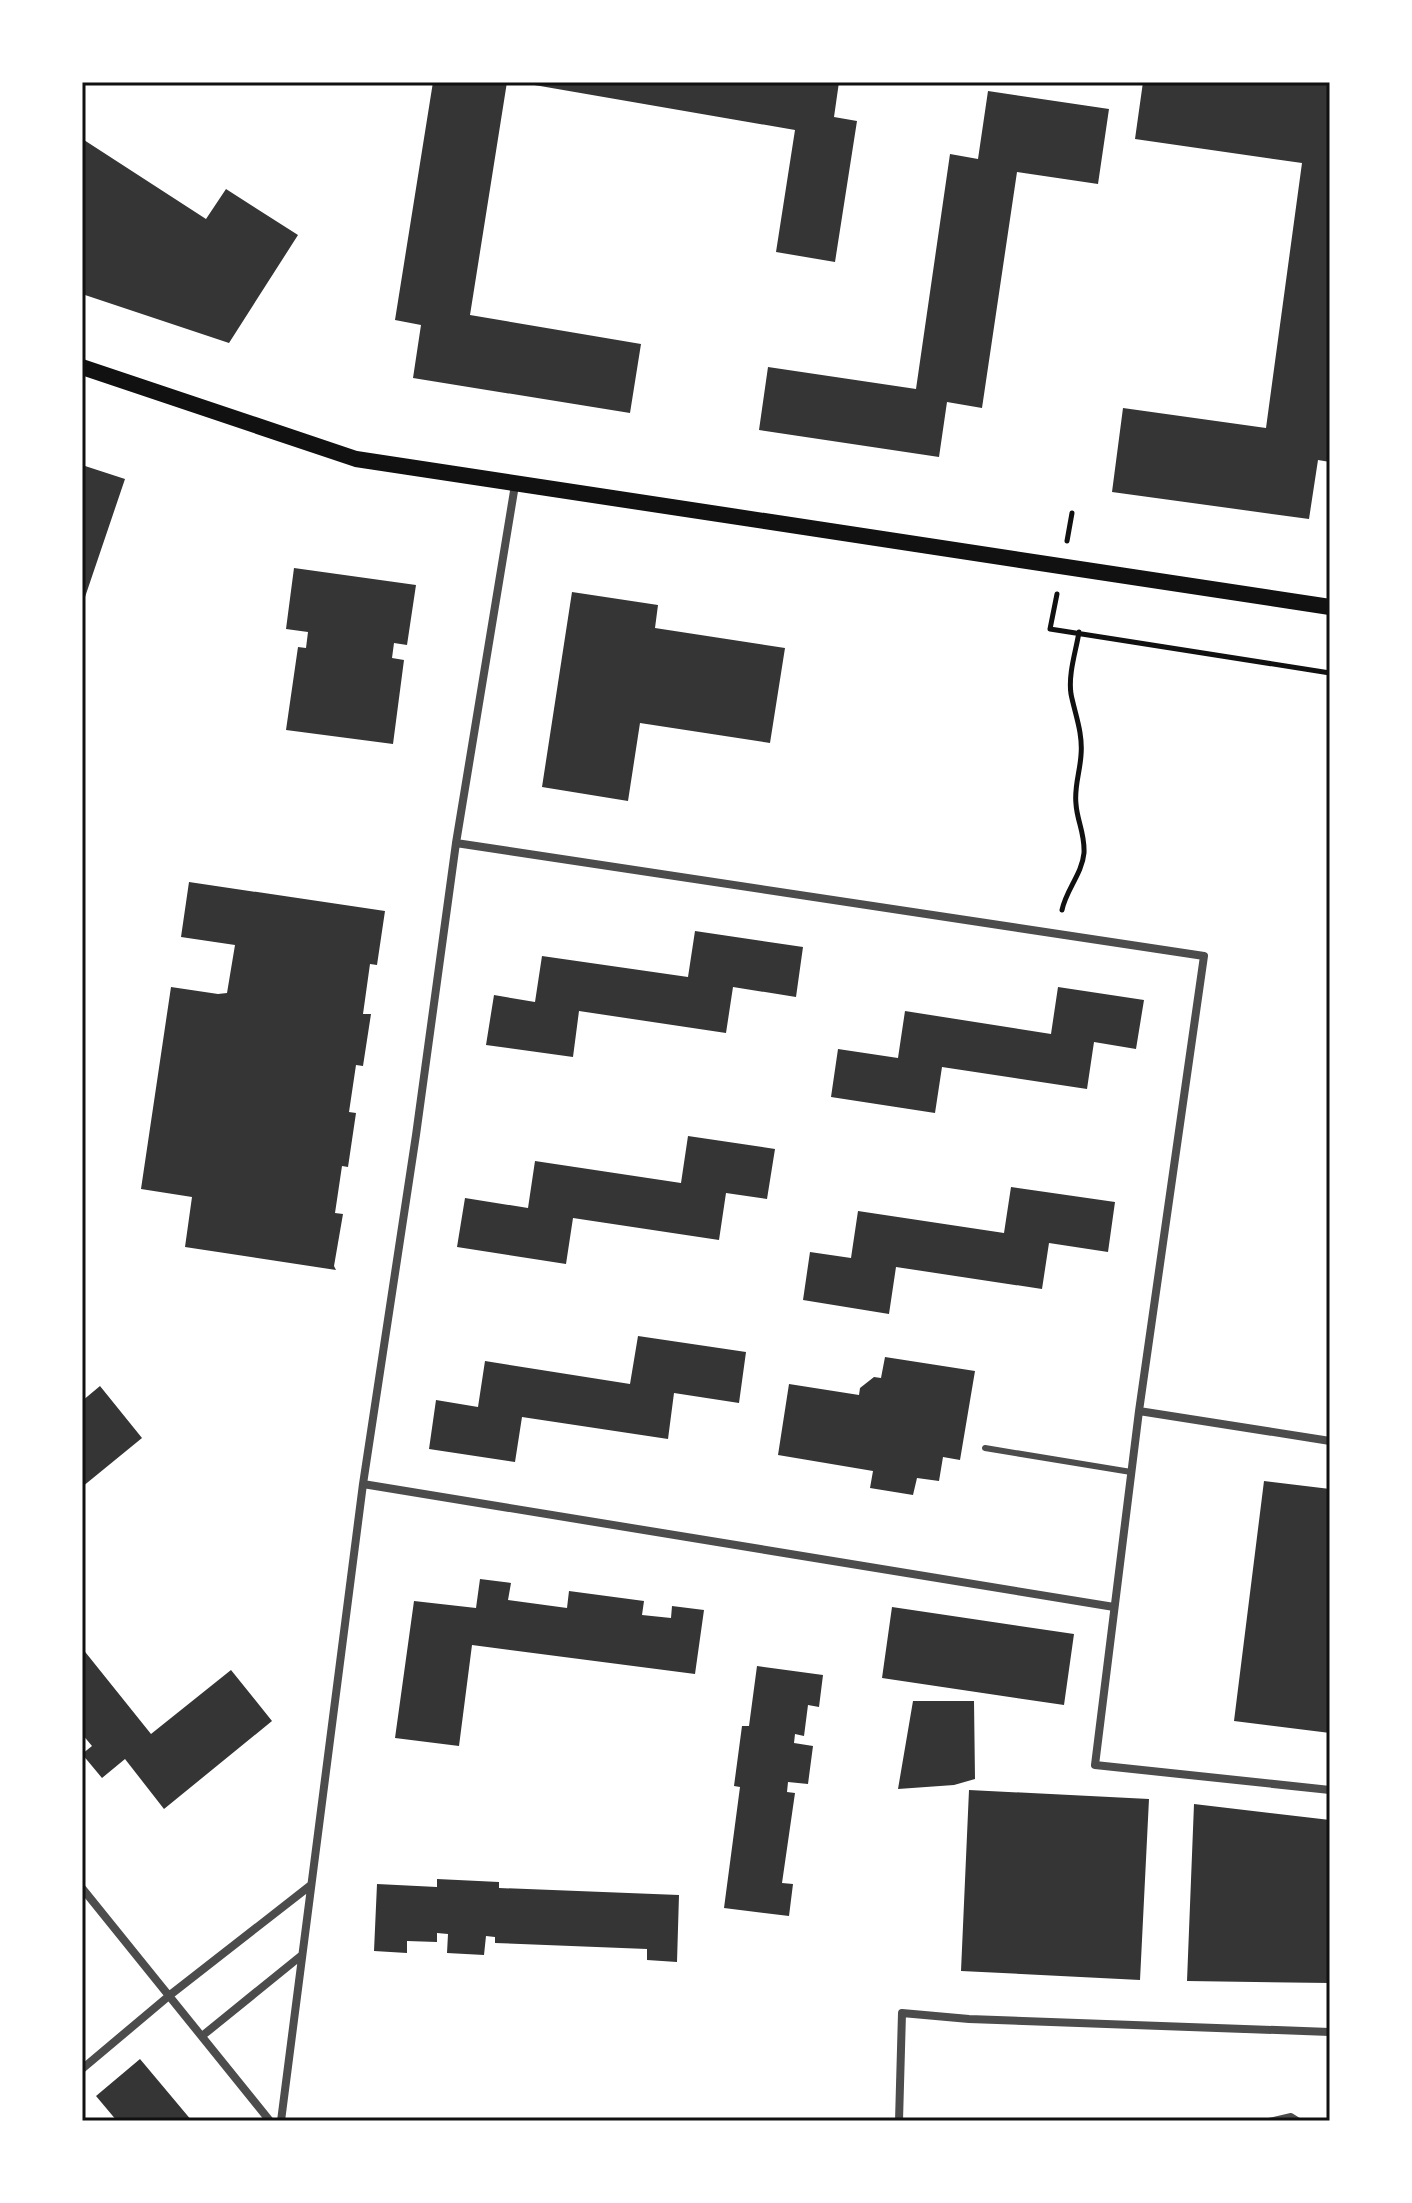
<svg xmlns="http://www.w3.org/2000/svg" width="1412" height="2203" viewBox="0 0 1412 2203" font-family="Barlow,sans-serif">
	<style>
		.building { fill: #353535 }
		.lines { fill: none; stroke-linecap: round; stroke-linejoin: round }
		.path { stroke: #111; stroke-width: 5 }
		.service { stroke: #4c4c4c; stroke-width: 6 }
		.minor { stroke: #4c4c4c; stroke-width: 8 }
		.secondary { stroke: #111; stroke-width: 16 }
		.neatline { fill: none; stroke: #111; stroke-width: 3 }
	</style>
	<rect width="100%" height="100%" fill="#fff"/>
	<path class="building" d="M433 82H507L470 315 641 344 630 413 413 378 421 325 395 320Z
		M517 82H839L834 117 857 121 835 262 776 252 795 130Z
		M1143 82H1330V462L1318 460 1309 519 1112 492 1123 408 1266 428 1302 163 1135 139Z
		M988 91 1109 109 1098 184 1017 172 982 408 947 402 939 457 759 430 768 367 916 389 950 154 978 159Z
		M84 140 206 219 226 189 298 235 229 343 82 294V144Z
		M82 465 125 479 84 600 82 599Z
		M294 568 416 585 407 645 394 643 392 658 404 660 393 744 286 730 298 647 306 648 308 632 286 629Z
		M572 592 658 605 655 628 785 648 770 743 640 723 628 801 542 787Z
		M189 882 385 911 377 965 370 964 363 1014H371L363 1066 356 1065 349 1112 356 1113 348 1167 342 1166 335 1213 343 1214 334 1266 336 1270 185 1247 192 1197 141 1189 171 987 218 994 227 993 235 945 181 937Z
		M695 931 803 947 796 997 733 987 726 1033 579 1011 573 1057 486 1045 494 995 535 1002 542 956 688 977Z
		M1058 987 1144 1000 1136 1049 1094 1042 1087 1089 942 1067 935 1113 831 1097 838 1049 898 1058 905 1011 1051 1034Z
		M688 1136 775 1149 767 1199 726 1193 719 1240 573 1218 566 1264 457 1247 465 1198 528 1208 535 1161 681 1183Z
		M1011 1187 1115 1202 1108 1252 1049 1243 1042 1289 896 1267 889 1314 803 1300 810 1252 851 1258 858 1211 1004 1233Z
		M638 1336 746 1352 739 1403 674 1393 668 1439 522 1417 515 1462 429 1449 436 1400 478 1407 485 1361 630 1384Z
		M885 1357 975 1371 960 1460 943 1457 939 1481 917 1478 913 1495 870 1488 873 1471 778 1455 789 1384 859 1395 860 1388 874 1377 881 1378Z
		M100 1386 142 1438 82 1487V1401Z
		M1264 1481 1330 1489V1733L1234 1721Z
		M480 1579 511 1583 508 1600 567 1608 569 1591 644 1601 642 1615 671 1618 672 1606 704 1610 695 1674 472 1645 459 1746 395 1738 414 1601 476 1608Z
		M892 1607 1074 1634 1064 1705 882 1678Z
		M82 1648 151 1734 231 1670 272 1721 164 1809 125 1759 102 1778 82 1754 92 1746 82 1734Z
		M757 1666 823 1675 819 1707 808 1705 804 1736 795 1734 794 1743 813 1746 808 1784 788 1782 787 1792 795 1793 782 1883 793 1884 789 1916 724 1908 740 1787 734 1786 742 1726H749Z
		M913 1701H974L975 1779 954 1785 898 1789Z
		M969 1790 1149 1799 1140 1980 961 1971Z
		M1194 1804 1330 1820V1983L1187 1981Z
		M437 1879 499 1882V1888L679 1895 677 1962 647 1960V1949L495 1943V1937L486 1936 484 1955 447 1953 448 1934 437 1933V1942L407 1941V1953L374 1951 377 1884 437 1887Z
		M140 2059 192 2121H117L96 2096Z"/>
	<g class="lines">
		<path class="path" d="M1067 541 1072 513
			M1057 594 1050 629 1330 673
			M1062 910C1066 890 1082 874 1084 853 1085 833 1077 821 1076 804 1074 787 1080 772 1081 755 1083 733 1075 714 1071 694 1068 674 1076 651 1079 632"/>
		<path class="service" d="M985 1448 1131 1472
			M1269 2121 1291 2116 1299 2121"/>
		<path class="minor" d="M456 843 1204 956 1139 1411 1095 1765 1330 1790
			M1139 1411 1330 1441
			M363 1484 1114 1607
			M82 1888 270 2121
			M202 2036 302 1955
			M82 2069 170 1995 311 1885
			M281 2121 363 1484 416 1135 456 843 515 485
			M899 2121 902 2013 969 2019 1330 2032"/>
		<path class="secondary" d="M82 367 356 459 1330 607"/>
	</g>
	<rect width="1412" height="2203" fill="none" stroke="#ffffff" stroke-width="168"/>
	<rect x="84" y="84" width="1244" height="2035" class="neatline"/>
</svg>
